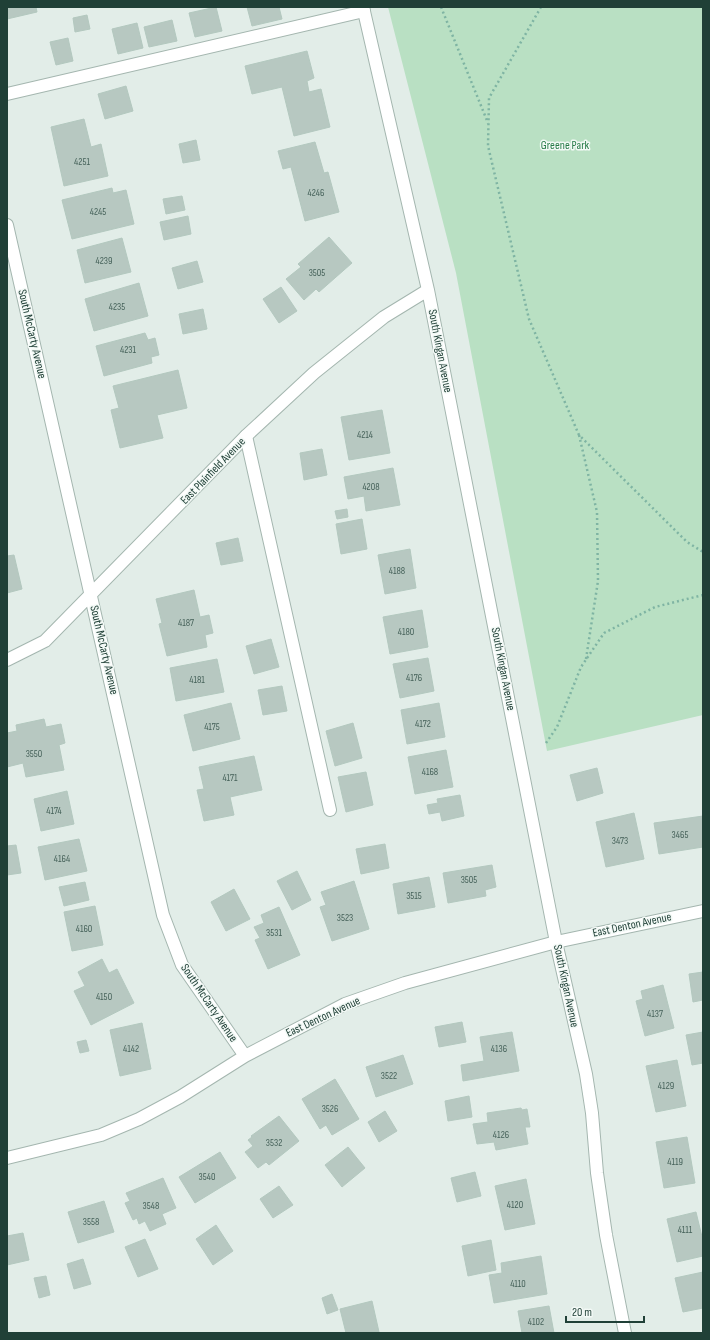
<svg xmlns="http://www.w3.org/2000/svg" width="710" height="1340" viewBox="0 0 710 1340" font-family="'Sofia Sans Condensed',sans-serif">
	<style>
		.green { fill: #b9e0c3 }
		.building { fill: #b7c8c1; stroke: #b3c8bf }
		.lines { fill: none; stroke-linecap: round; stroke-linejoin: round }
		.service-casing { stroke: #a4b6af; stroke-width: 14 }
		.minor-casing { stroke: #a4b6af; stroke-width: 14 }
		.path { stroke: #7fb4a3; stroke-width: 2.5; stroke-dasharray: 2 3; stroke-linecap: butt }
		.service { stroke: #fff; stroke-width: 12 }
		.minor { stroke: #fff; stroke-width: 12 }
		.labels { text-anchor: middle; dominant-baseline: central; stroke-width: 3; stroke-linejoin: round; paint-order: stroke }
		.number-label { font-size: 10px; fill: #46625a }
		.park-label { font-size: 12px; fill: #267b47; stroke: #f3f9f6 }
		.street-label { font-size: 12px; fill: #204037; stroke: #f3f9f6 }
	</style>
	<rect width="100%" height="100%" fill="#e2ede8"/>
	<path class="green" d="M388 7H703V715L547 751 456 273Z"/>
	<path class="building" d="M7 7H36L37 12 7 19Z
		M216 7 222 31 195 37 189 13Z
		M247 7H279L282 19 252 26Z
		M87 15 90 29 75 32 73 18Z
		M172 20 177 41 149 47 144 27Z
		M137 23 143 48 118 54 112 29Z
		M68 38 73 61 56 65 50 42Z
		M307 51 314 78 307 81 309 92 321 89 330 127 294 136 282 87 252 94 245 66Z
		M126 86 133 111 105 119 98 94Z
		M84 119 91 147 101 144 108 176 64 186 51 127Z
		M196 140 200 160 183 163 179 144Z
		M315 142 324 173 328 172 339 212 305 221 291 167 283 169 278 151Z
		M112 188 113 193 126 190 134 224 72 239 62 200Z
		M182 196 185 210 166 214 163 199Z
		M188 216 191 234 164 240 160 222Z
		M329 237 352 263 319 292 316 289 304 300 286 279 301 267 298 264Z
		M122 238 131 272 85 283 77 250Z
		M197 261 203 282 178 289 172 268Z
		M139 283 148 316 94 331 85 299Z
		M281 287 297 311 279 323 263 299Z
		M203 309 207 329 183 334 179 314Z
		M145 333 148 340 155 338 159 355 151 357 152 363 104 376 96 346Z
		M178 370 187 408 157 415 163 438 120 448 111 410 119 408 113 386Z
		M382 410 390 453 349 460 341 417Z
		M322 449 327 475 304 480 300 453Z
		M393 468 400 505 366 511 364 496 348 499 344 477Z
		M347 509 348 517 337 519 335 511Z
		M362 519 367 549 341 554 336 524Z
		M238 538 243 561 221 565 216 543Z
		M410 549 416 588 385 594 378 555Z
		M14 555 22 589 7 593V556Z
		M194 590 200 617 209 615 213 633 205 635 207 647 167 656 159 624 162 623 156 599Z
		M422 610 428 647 390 654 383 617Z
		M271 639 279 667 254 674 246 646Z
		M428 658 434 691 400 698 393 664Z
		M217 659 224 692 176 701 170 668Z
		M282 686 287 711 263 715 258 690Z
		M231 703 240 739 193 751 184 715Z
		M439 703 445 737 407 744 401 710Z
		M44 719 46 727 61 724 65 743 59 745 64 770 26 777 23 763 7 767V733L17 731 16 725Z
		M353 723 362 758 335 766 326 731Z
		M446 750 453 787 415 794 408 757Z
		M254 756 262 790 230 797 234 815 204 821 197 790 204 789 199 767Z
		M597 768 603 793 577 801 570 775Z
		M366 772 373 805 346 812 338 777Z
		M67 791 74 824 41 831 34 799Z
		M460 795 464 816 442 821 440 812 429 814 427 805 438 803 437 799Z
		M634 813 644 859 606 867 596 822Z
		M703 816V847L659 854 654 823Z
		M79 839 87 871 45 880 38 847Z
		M385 844 389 868 361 874 356 849Z
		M16 845 21 873 7 875V846Z
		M492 865 496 887 485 890 486 896 448 903 443 873Z
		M297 871 311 900 292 910 277 881Z
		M429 877 435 907 398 914 393 884Z
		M354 881 369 929 332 941 320 907 326 905 321 892Z
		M85 882 89 900 64 906 59 887Z
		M234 889 250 919 226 931 211 902Z
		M95 906 103 945 72 951 64 912Z
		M279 907 300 955 268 969 255 940 260 938 254 927 264 923 261 915Z
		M102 959 109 973 117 969 134 1003 91 1025 74 991 85 986 78 972Z
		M703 972V1000L693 1002 689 974Z
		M663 985 674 1028 645 1036 636 1001 643 999 641 991Z
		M462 1022 466 1042 439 1047 435 1027Z
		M142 1023 151 1069 120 1076 110 1030Z
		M512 1032 519 1071 463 1081 461 1065 484 1061 480 1037Z
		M703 1032V1063L692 1065 686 1035Z
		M86 1040 89 1051 80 1053 77 1042Z
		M403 1055 413 1084 376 1097 366 1067Z
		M677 1060 686 1106 656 1112 646 1066Z
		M335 1079 359 1119 332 1135 326 1125 320 1129 302 1099Z
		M469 1096 472 1117 448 1121 445 1101Z
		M521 1108 522 1110 527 1109 530 1127H525L528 1144 496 1150 494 1142 477 1144 473 1124 488 1122 487 1113Z
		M385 1111 397 1131 379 1142 368 1122Z
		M279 1116 299 1141 269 1165 266 1162 258 1168 245 1152 253 1146 248 1140 252 1137 251 1136Z
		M687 1137 695 1183 664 1188 656 1142Z
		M348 1147 365 1168 342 1187 325 1165Z
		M220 1152 236 1178 195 1203 179 1177Z
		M475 1172 481 1196 457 1202 451 1178Z
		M163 1178 176 1208 162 1214 166 1224 150 1231 145 1221 139 1224 137 1218 133 1220 125 1203 130 1201 126 1193Z
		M526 1179 535 1224 505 1230 495 1186Z
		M279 1186 293 1205 273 1218 260 1199Z
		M104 1201 114 1232 78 1243 68 1212Z
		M696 1212 703 1241V1256L677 1262 667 1219Z
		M216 1225 233 1251 213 1265 196 1239Z
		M23 1233 29 1260 7 1265V1236Z
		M145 1239 158 1269 138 1277 125 1247Z
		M491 1240 496 1270 468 1276 462 1246Z
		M541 1256 547 1294 494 1303 489 1275 502 1273 501 1263Z
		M83 1259 91 1284 74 1289 67 1264Z
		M703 1272V1308L683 1312 675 1278Z
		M46 1276 50 1295 39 1298 34 1278Z
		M332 1294 338 1310 327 1314 322 1298Z
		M372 1301 379 1332 346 1333 340 1309Z
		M549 1306 554 1333H522L518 1311Z"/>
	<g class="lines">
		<defs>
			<path id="service" d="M7 94 364 11
				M246 436 330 810"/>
			<path id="minor" d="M363 7 428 290 556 942 586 1074 592 1113 597 1173 606 1235 625 1333
				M7 225 163 915 182 965 245 1056
				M7 660 45 641 246 436 314 373 384 317 428 290
				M7 1158 101 1135 139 1119 180 1097 245 1056 345 1004 405 983 556 942 703 911"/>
		</defs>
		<use href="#service" class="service-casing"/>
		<use href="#minor" class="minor-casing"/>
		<path class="path" d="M441 7 488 123
			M541 7 489 98 488 146 529 319 579 435 687 542 703 552
			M579 435 597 512 598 581 586 659
			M546 743 557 727 581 667 604 633 655 607 703 595"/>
		<use href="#service" class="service"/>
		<use href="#minor" class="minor"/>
	</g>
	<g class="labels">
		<g class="number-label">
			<text x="82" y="162">4251</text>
			<text x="316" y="193">4246</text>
			<text x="98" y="212">4245</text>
			<text x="104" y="261">4239</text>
			<text x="317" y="273">3505</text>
			<text x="117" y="307">4235</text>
			<text x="128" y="350">4231</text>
			<text x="365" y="435">4214</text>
			<text x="371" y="487">4208</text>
			<text x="397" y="571">4188</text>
			<text x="186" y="623">4187</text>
			<text x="406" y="632">4180</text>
			<text x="414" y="678">4176</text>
			<text x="197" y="680">4181</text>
			<text x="423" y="724">4172</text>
			<text x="212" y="727">4175</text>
			<text x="34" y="754">3550</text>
			<text x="430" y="772">4168</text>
			<text x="230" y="778">4171</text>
			<text x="54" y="811">4174</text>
			<text x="680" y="835">3465</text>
			<text x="620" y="841">3473</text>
			<text x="62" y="859">4164</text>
			<text x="469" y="880">3505</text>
			<text x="414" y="896">3515</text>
			<text x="345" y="918">3523</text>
			<text x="84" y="929">4160</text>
			<text x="274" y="933">3531</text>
			<text x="104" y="997">4150</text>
			<text x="655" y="1014">4137</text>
			<text x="131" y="1049">4142</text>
			<text x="499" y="1049">4136</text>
			<text x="389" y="1076">3522</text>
			<text x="666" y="1086">4129</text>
			<text x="330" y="1109">3526</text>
			<text x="501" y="1135">4126</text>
			<text x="274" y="1143">3532</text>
			<text x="675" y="1162">4119</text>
			<text x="207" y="1177">3540</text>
			<text x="515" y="1205">4120</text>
			<text x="151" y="1206">3548</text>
			<text x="91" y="1222">3558</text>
			<text x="685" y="1230">4111</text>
			<text x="518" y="1284">4110</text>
			<text x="536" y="1322">4102</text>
		</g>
		<g class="park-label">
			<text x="565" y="145">Greene Park</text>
		</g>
		<g class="street-label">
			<text transform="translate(32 334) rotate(77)">South McCarty Avenue</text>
			<text transform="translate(440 351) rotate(79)">South Kingan Avenue</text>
			<text transform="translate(213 471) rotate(-46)">East Plainfield Avenue</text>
			<text transform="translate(104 650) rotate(77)">South McCarty Avenue</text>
			<text transform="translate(503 669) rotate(79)">South Kingan Avenue</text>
			<text transform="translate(632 925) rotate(-12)">East Denton Avenue</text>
			<text transform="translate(566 986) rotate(78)">South Kingan Avenue</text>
			<text transform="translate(209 1003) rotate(56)">South McCarty Avenue</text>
			<text transform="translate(323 1017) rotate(-25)">East Denton Avenue</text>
		</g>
	</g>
	<rect width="710" height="1340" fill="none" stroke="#204037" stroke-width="16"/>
	<path d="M566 1316v6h78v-6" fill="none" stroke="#204037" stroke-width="2"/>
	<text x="572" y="1316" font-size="12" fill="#204037" stroke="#f3f9f6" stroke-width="3" paint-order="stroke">20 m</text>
</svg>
